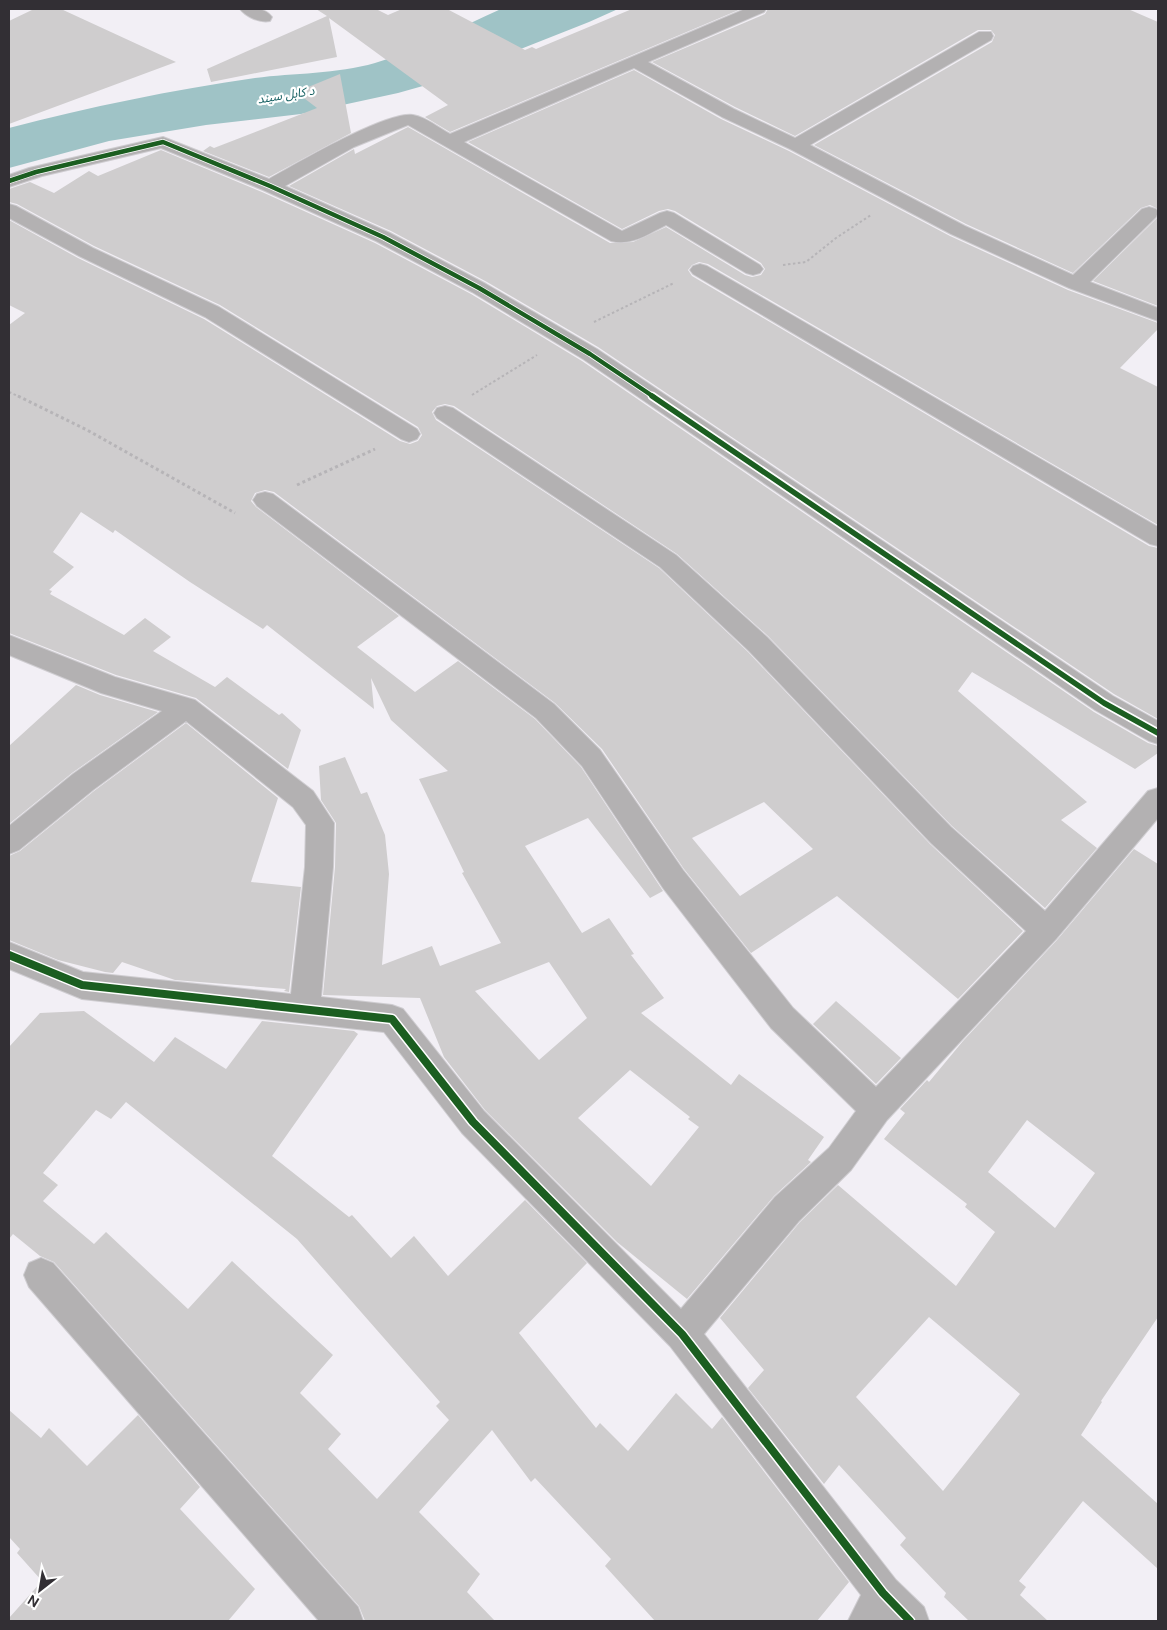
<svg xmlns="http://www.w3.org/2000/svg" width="1167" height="1630" viewBox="0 0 1167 1630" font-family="'DM Sans','Noto Sans Arabic',sans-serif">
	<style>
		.water { fill: #9fc3c6 }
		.building { fill: #cfcdce; fill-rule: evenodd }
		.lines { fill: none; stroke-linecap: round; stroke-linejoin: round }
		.minor-casing { stroke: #cfcdd1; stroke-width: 2 }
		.path-far1 { stroke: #b6b4b7; stroke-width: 2; stroke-dasharray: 2.5 2.5; stroke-linecap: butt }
		.path { stroke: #b6b4b7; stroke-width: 3; stroke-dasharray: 3 3; stroke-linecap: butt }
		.minor { fill: #b3b1b2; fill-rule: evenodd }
		.cycleway-far2-casing { stroke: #fff; stroke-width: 6 }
		.cycleway-far1-casing { stroke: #fff; stroke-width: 9 }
		.cycleway-casing { stroke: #fff; stroke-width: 11 }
		.cycleway-far2 { stroke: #1b5e20; stroke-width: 4.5 }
		.cycleway-far1 { stroke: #1b5e20; stroke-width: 5.5 }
		.cycleway { stroke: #1b5e20; stroke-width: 8 }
		.labels { text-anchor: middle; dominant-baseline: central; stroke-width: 4.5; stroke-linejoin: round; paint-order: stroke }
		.far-water-label { font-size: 12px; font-style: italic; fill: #166062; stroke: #fff }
	</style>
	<rect width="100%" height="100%" fill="#f2eff5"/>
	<path class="water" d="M501 9H618L589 22 437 82 398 93 301 114 206 125 109 141 9 168V128C90 107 171 90 255 78 294 73 337 74 375 63 419 50 460 27 501 9Z"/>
	<path class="building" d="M34 9H61L176 62 9 124V21Z
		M316 9H376L388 15 402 9H447L525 50 532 47 536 49 632 9H741L450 132 425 117 448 105 329 18 337 57 211 82 207 69 327 16Z
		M768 9H1128L1158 22V209L1150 205 1141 208 1073 273 966 224 814 145 992 42 995 35 991 30H978L795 136 735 107 652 62 765 14Z
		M634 70 721 119 789 151 950 236 1068 290 1158 323V329L1120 368 1158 387V525L708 264 699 262 692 265 688 270 692 276 1149 546 1158 548V719L1114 694 598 347 487 282 391 231 289 186 354 149 355 154 408 127 610 243 633 242 666 227 745 275 752 277 761 275 765 269 761 263 675 211 668 209 659 211 622 229 468 142Z
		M340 74 351 133 269 177 203 151 210 146 214 148 317 108 296 92Z
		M161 150 262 192 375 243 471 294 582 361 1094 712 1148 743 1158 746V753L1135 769 972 672 958 691 1087 802 1061 820 1097 848 1045 908 952 826 768 636 677 554 454 406 445 404 437 406 432 412 436 420 659 568 748 652 930 844 1023 931 958 999 837 896 751 953 684 869 602 749 555 703 274 492 265 490 255 493 251 501 256 507 399 616 357 647 415 692 458 661 535 719 581 767 663 891 650 898 588 818 525 846 582 933 609 918 634 954 631 955 664 998 641 1013 731 1085 739 1074 824 1137 808 1160 811 1162 774 1196 687 1299 617 1242 485 1110 444 1057 420 998 323 995 335 867 336 823 321 800 319 766 345 757 361 794 367 792 385 835 389 874 382 965 432 946 440 966 501 943 462 873 464 872 419 779 448 771 391 720 371 678 374 709 267 625 263 629 190 582 115 530 113 533 81 512 53 552 74 567 49 590 52 591 50 594 124 635 145 618 171 637 153 651 215 687 227 677 279 715 282 713 301 730 288 769 196 698 116 675 9 633V325L25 313 9 305V220L78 258 204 319 400 441 410 444 418 441 422 435 418 427 220 305 94 246 17 204 9 202V189L30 182 54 193 89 171 98 176ZM764 802 813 849 740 896 692 838ZM549 962 587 1018 539 1060 475 991ZM630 1070 690 1117 688 1119 699 1127 651 1186 578 1118Z
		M1158 216V306L1093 281 1157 218Z
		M76 685 100 695 158 712 72 773 9 824V746Z
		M186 723 278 798 251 882 301 887 289 992 284 991 286 989 175 980 122 962 113 973 105 972 58 960 9 940V856L20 851 94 791Z
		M1134 849 1158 864V1317L1101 1401 1102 1402 1081 1435 1158 1504V1569L1083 1501 1019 1581 1026 1587 1020 1595 1048 1621H969L944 1597 946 1593 900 1545 906 1538 839 1465 824 1484 748 1388 764 1370 720 1318 800 1222 838 1185 956 1286 995 1232 965 1207 967 1204 884 1139 905 1113 900 1109 927 1080 929 1082 963 1041 1057 940ZM1027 1120 1095 1173 1055 1228 988 1172ZM929 1317 1020 1394 943 1491 856 1397Z
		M836 1001 901 1058 876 1084 813 1024Z
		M84 1011 154 1062 175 1037 226 1069 262 1021 354 1031 358 1034 272 1156 349 1217 352 1215 391 1258 414 1236 448 1276 525 1200 587 1263 519 1333 596 1428 600 1423 628 1451 676 1393 712 1429 722 1417 849 1582 817 1621H655L605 1566 611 1559 535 1478 531 1482 492 1430 419 1512 480 1574 467 1592 495 1621H365L359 1606 54 1262 40 1256 13 1234 9 1239V1047L40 1013ZM126 1102 297 1239 440 1402 436 1406 449 1420 377 1499 328 1449 341 1434 300 1393 333 1355 232 1261 188 1309 106 1232 94 1244 43 1201 58 1185 43 1173 96 1110 111 1119Z
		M9 1410 41 1438 49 1428 87 1466 138 1415 200 1487 180 1509 255 1589 228 1621H9V1618L42 1581 17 1553 20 1549 9 1537Z"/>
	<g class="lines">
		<defs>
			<path id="minor" d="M240 9C251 8 265 7 272 17L270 21C260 23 246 17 240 9Z
				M745 9H766L764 12 648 62 734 109 795 138 979 32H991L993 36 991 40 810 145 965 226 1073 275 1142 209 1149 207 1156 209 1158 212 1156 217 1090 282 1158 308V321L1069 288 951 234 790 149 722 117 634 68 464 142 622 231 660 213 667 211 674 213 760 265 763 269 760 273 753 275 746 273 666 225C648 234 632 246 611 241L408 125 354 147 285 186 390 233 486 284 597 349 1113 696 1158 721V744L1149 741 1095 710 583 359 472 292 376 241 263 190 161 148 42 176 9 187V175L29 168 163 137 269 179C296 164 386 111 413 115 426 117 439 128 450 134Z
				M9 204 16 206 93 248 219 307 417 429 420 434 417 439 409 442 401 439 205 317 79 256 9 218Z
				M700 264 707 266 1158 527V546L1150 544 693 274 690 270 693 266Z
				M445 406 453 408 676 555 767 637 951 827 1045 911 1148 791 1158 788V818L1056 939 887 1120 851 1170 799 1221 704 1334 896 1580 924 1607 929 1621H848L861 1595 670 1346 462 1133 384 1032 82 999 9 969V942L83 972 291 994 305 867 306 825 293 807 186 721 93 790 19 850 9 854V826L73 774 162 711 101 693 9 655V635L115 677 195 700 313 791 334 823 333 867 321 997 392 1005 403 1009 484 1111 681 1309 775 1197 829 1148 856 1111 771 1028 663 888 582 766 536 718 257 506 253 500 257 494 265 492 273 494 554 704 600 750 683 870 793 1008 876 1087 1026 931 931 843 749 651 660 567 437 418 434 413 437 408Z
				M41 1258 53 1263 358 1607 363 1621H319L29 1287 24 1275 29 1263Z"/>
		</defs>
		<use href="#minor" class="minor-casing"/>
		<path class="path-far1" d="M783 265 806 262 836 238 871 215
			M594 322 674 283
			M9 392 20 397
			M472 395 537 355"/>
		<path class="path" d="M18 396 87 430 235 513
			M297 485 375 449"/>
		<use href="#minor" class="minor"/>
		<defs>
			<path id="cycleway-far2" d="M9 181 36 172 163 142 270 186 383 237 479 288 590 354 654 397"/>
			<path id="cycleway-far1" d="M652 396 1104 703 1158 733"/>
			<path id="cycleway" d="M9 955 82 985 392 1019 473 1122 682 1334 883 1593 910 1621"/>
		</defs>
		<use href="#cycleway-far2" class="cycleway-far2-casing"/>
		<use href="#cycleway-far1" class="cycleway-far1-casing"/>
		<use href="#cycleway" class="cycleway-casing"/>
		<use href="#cycleway-far2" class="cycleway-far2"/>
		<use href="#cycleway-far1" class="cycleway-far1"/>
		<use href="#cycleway" class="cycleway"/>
	</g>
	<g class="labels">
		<g class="far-water-label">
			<text transform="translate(286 95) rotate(-9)">د کابل سيند</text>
		</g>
	</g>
	<rect width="1167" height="1630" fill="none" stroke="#322f34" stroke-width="20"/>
	<g transform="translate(40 1590) rotate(211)" stroke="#ffffff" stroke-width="4" paint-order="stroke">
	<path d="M0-4L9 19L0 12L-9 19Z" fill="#322f34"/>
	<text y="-8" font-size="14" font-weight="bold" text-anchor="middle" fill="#322f34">N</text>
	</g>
</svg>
